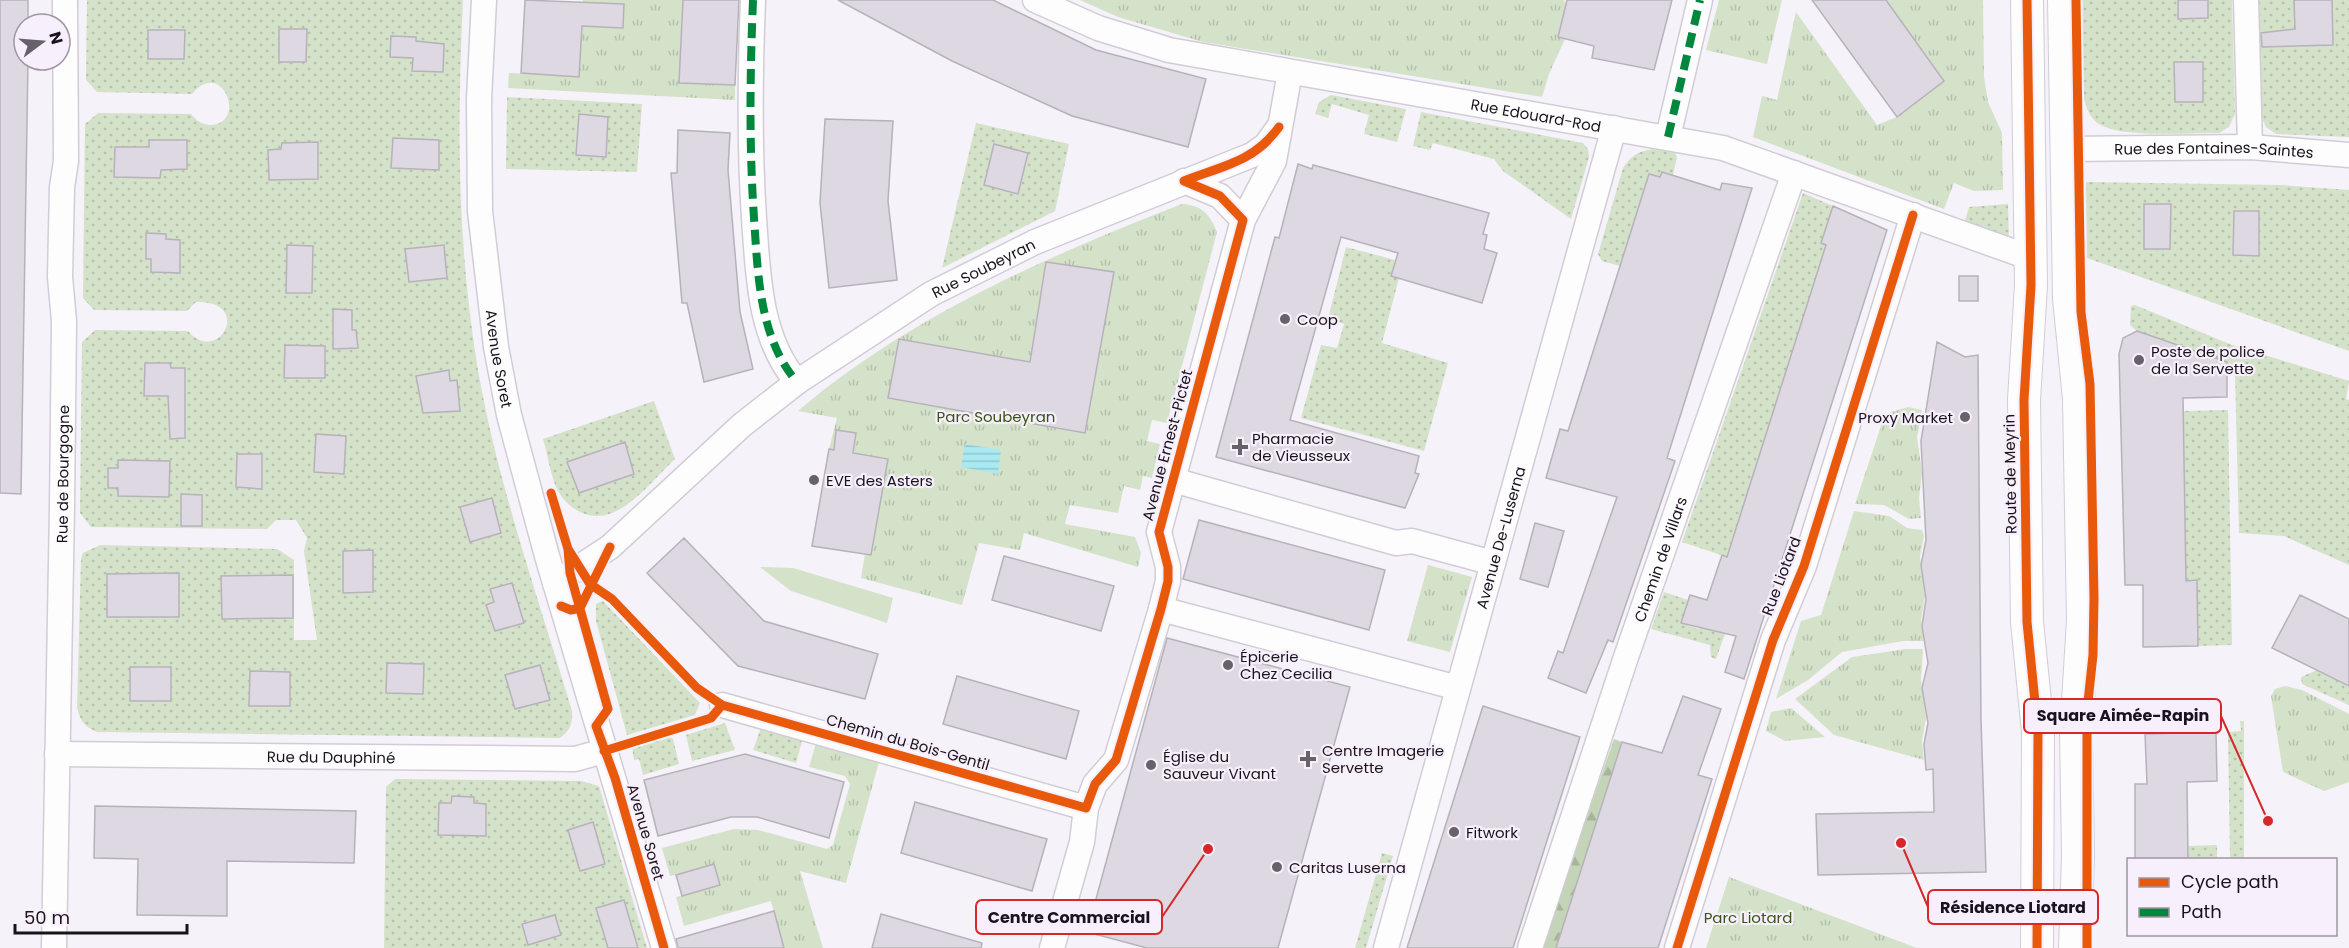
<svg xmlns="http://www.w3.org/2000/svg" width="2349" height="948" viewBox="0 0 2349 948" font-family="Poppins,sans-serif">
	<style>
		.grass { fill: url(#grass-dots) }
		.forest { fill: url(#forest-firs) }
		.park { fill: url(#park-tufts) }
		.pitch { fill: #d4e2c9 }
		.water { fill: url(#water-rules) }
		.building { fill: #ddd8e1; stroke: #b6b2ba; stroke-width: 1.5 }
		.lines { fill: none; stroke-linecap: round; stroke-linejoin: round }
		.minor-casing { stroke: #d2ccd6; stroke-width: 27 }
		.major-casing { stroke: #d2ccd6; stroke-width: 34 }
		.minor { stroke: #fefdfe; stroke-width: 24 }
		.major { stroke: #fefdfe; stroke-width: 32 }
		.quiet { stroke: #00873e; stroke-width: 8; stroke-dasharray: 15 8; stroke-linecap: butt }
		.cycleway-casing { stroke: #f7effc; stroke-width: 13 }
		.cycleway { stroke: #e8590c; stroke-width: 9 }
		.poi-dot { fill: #67616a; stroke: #f7effc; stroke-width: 2 }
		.labels { text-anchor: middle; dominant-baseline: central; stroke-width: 4.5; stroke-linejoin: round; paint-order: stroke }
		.street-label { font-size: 15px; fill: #1a131d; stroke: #f7effc }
		.poi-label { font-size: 15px; fill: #1a131d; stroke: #f7effc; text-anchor: start }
		.park-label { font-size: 15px; fill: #365415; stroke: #f7effc }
		.leader { fill: none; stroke: #d62828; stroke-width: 2 }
		.callout-dot { fill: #d62828; stroke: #f7effc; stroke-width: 2 }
		.callout { fill: #f7effc; stroke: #d62828; stroke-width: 2 }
		.callout-label { font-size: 16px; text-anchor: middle; font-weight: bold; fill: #1a131d }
	</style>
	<defs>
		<pattern id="grass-dots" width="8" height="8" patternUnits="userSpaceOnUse" patternTransform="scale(1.5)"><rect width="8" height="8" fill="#d4e2c9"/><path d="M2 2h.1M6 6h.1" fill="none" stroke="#b5c1ac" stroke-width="1.8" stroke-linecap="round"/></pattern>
		<pattern id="forest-firs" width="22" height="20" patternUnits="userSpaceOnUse" patternTransform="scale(1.5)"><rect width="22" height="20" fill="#c4d4b6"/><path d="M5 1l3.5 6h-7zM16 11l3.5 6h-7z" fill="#a8b59c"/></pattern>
		<pattern id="park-tufts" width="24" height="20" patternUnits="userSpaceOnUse" patternTransform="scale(1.5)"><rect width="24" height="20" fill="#d4e2c9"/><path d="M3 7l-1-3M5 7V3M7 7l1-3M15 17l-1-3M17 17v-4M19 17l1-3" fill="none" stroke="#b5c1ac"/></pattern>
		<pattern id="water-rules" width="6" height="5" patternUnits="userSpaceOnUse" patternTransform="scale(1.5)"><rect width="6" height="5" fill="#a9e9f2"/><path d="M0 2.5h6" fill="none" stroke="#91c7cf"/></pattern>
	</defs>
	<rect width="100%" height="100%" fill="#f6f2f9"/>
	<path class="grass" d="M87 0H463C457 128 457 243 478 370 498 485 539 600 572 711 573 724 570 730 560 738L97 732C84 726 81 722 77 708L81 559 83 553 100 545 277 549 294 560V640H317L304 551 307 538 296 520H276L267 529 91 527 80 513 82 342 95 330 188 331C219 367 254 300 196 302L187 311 94 310 83 298 85 124 98 113 191 114C197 121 202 125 211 125 248 123 222 57 192 94L97 92 86 80Z
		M2082 0H2232L2235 114 2229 127 2219 133C2190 132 2116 140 2095 121 2088 114 2086 105 2083 96Z
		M2258 0H2349V137L2276 134 2266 127 2261 116Z
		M1331 95 1406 109 1397 142 1364 134 1369 115 1332 104 1328 118 1315 114 1319 102Z
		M507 97 642 104 637 172 506 169Z
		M1421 112 1583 143 1588 149 1589 157 1571 219 1503 171 1494 159 1433 143 1430 150 1413 146Z
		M976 123 1069 144 1055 211 942 268Z
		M1653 149 1675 153 1677 157 1673 175 1662 172 1660 177 1649 175 1620 266 1602 261 1598 254 1623 168C1631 156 1638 151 1653 149Z
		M2086 182 2280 185 2349 190V351L2087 258Z
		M1803 193 1833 206 1822 243 1826 245 1727 557 1682 542Z
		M2008 204 2009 241 1964 224 1969 207Z
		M1346 247 1395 260 1391 276 1399 278 1382 343 1448 363 1424 451 1301 418 1321 345 1337 348 1344 324 1328 319Z
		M2135 305 2232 345 2349 381 2346 399 2349 400V565L2284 536 2239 533 2235 373 2227 362 2137 331 2130 325 2131 306Z
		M654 401 675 459C650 482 617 530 580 512 570 507 562 499 557 489 550 474 548 455 543 439Z
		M2228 410 2232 645 2198 646 2197 581H2186L2183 411Z
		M1664 592 1688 600 1681 623 1699 629 1702 622 1718 628 1717 632 1725 634 1716 659 1711 657 1710 645 1651 629Z
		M603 601 700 703 695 715 627 735 596 621V604Z
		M2317 670 2349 686V705L2302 684 2301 677Z
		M2240 721H2244V859H2230L2228 732 2241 731Z
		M725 723 735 750 692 761 686 735Z
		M762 725 803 738 796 763 753 750Z
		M670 737 673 739 679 764 643 775 639 759 634 760 632 747Z
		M395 779 581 781 599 786 647 948H384L386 787Z
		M2217 845V859H2188V846Z
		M1382 853 1393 856 1366 948H1355Z"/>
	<path class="forest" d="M1614 739 1622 742 1556 948H1541Z"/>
	<path class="park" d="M583 0H683L679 82 735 85V100L508 88 509 73 579 76Z
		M1080 0H1564L1566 7 1558 37 1565 39 1549 74 1542 97 1203 42 1118 17Z
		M1719 0H1782L1767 64 1706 50Z
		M1886 0H1983L1984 77 1988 102 2002 133 2003 190 1974 191 1954 183 1944 209 1753 137 1762 96 1777 100 1796 12 1877 125 1897 117 1944 81Z
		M1182 204C1201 205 1210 214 1217 232L1167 423 1152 420 1147 441 1160 444 1152 478 1143 476 1140 490 1124 486 1118 513 1070 505 1065 524 1135 537 1141 553 1138 567 1024 533 1020 550 979 543 962 605 861 578 865 554 871 555 888 459 829 449 837 418 798 411C908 317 1048 256 1182 204Z
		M1908 407 1922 410 1917 437 1922 473 1919 498 1921 518 1909 519 1884 505 1855 504 1885 414Z
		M1854 511 1889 516 1907 528 1922 530 1924 536 1920 556 1925 596 1921 619 1924 641H1903L1842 652 1808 680 1776 699 1801 621 1821 615Z
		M1428 565 1472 577 1450 652 1407 641Z
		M1906 649H1923L1921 680 1926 718 1922 741 1924 760 1834 735 1795 699 1852 657Z
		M2285 686 2302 690 2349 714V782L2324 791 2283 772 2271 696 2275 689Z
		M1791 708 1825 737 1785 741 1766 731 1771 712Z
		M817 740 880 758 846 883 800 871 823 948H784L771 901 684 926 676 897 720 885 676 875 670 876 662 848 734 829 758 830 827 849 833 845 850 784 845 776 809 767Z
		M1729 877 1917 948H1706Z"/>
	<path class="pitch" d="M760 567 793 568 893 598 887 623 791 591Z"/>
	<path class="water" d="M965 444 1001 450 998 474 961 467Z"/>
	<path class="building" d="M0 0H28V24H24V60H28L21 494 0 493Z
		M525 0 624 4 623 28 582 26 579 77 521 73Z
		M683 0H739L735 85 679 83Z
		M838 0H993L1096 50 1206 79 1188 147 1072 116 952 61Z
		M1567 0H1672L1654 70 1592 58 1594 46 1558 37Z
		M1812 0H1886L1944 81 1897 117Z
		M2178 0H2208V18L2178 19Z
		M2294 0H2332L2333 45 2262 47 2261 33 2295 29Z
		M279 29H307L306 62H279Z
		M148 30H185L184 59H148Z
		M391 36 416 37V41L444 44 443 72 412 71 413 58 390 57Z
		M2174 62H2203V102H2175Z
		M579 114 608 117 606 157 576 155Z
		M825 119 893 121 888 201 897 280 829 288 820 203Z
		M678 130 730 133 728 170 740 312 753 369 704 382 687 303H682L671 173H677Z
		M393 138 439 140V170L391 168Z
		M149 140H187V169L161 170 160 178 114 177 115 147H149Z
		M318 142V179L269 180 268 150 281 149 282 143Z
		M994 144 1028 153 1018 194 984 185Z
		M1298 164 1312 169 1313 165 1489 213 1483 234 1487 235 1484 249 1497 253 1482 303 1391 276 1398 253 1341 237 1290 420 1419 456 1415 473 1419 474 1405 508 1216 457 1275 237 1279 238Z
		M1662 172 1720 190 1722 183 1752 188 1667 458 1675 461 1613 642 1608 640 1586 693 1548 678 1558 651 1563 653 1617 497 1546 478 1560 429 1568 431 1649 174 1660 177Z
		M2144 204H2171L2170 249H2144Z
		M1833 206 1887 230 1744 679 1725 672 1736 636 1681 623 1690 595 1707 600 1722 555 1727 557 1826 245 1821 243Z
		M2234 211H2259V256L2233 255Z
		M146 233 166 234V239L180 240V273L151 272V259H146Z
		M287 245 313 246 312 293H286Z
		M444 245 447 278 409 282 405 249Z
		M1046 262 1114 272 1085 433 888 398 899 339 1030 362Z
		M1959 276H1978V301H1959Z
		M333 309 352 310V330H356L358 348 333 349Z
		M2137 331 2227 362V397L2183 398 2186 581 2197 580 2198 646 2143 647V585H2125L2119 354 2123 338Z
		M1937 342 1965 357 1978 355 1981 720 1986 872 1818 875 1816 814 1934 812 1933 769 1926 770 1924 744 1928 723 1922 688 1928 663 1922 626 1926 599 1921 565 1926 540 1921 441Z
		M285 345 325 346V378H284Z
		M145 363H170L171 368H185V438L170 439 168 396H144Z
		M449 370 450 381 457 380 460 411 423 413 416 376Z
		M836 430 856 433 853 453 888 459 871 555 812 546 829 449 834 450Z
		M316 434 346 436 344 474 314 472Z
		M625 442 634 474 579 493 567 462Z
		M237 454H262V489L236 487Z
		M118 460 170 461 169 497 118 496V488H108V468H118Z
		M181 494 202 495V526H181Z
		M492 498 501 533 470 542 460 507Z
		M1199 520 1385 570 1369 630 1183 579Z
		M1535 523 1564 531 1548 587 1520 579Z
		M684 538 764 621 878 654 865 699 738 666 647 573Z
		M373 550V592L343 593V551Z
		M1004 556 1114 586 1101 631 992 600Z
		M179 573V617H107V574Z
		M293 575V618L222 619 221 576Z
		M512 583 524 623 495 631 486 605 494 602 490 589Z
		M2300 595 2349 619V686L2272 648Z
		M1167 638 1350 687 1278 948H1147L1087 932Z
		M387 663 424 664 423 694 386 693Z
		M540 665 550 700 515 709 505 675Z
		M130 667H171V701H130Z
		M250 671 290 672V706H249Z
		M957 676 1079 711 1066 759 943 724Z
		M1683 696 1721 709 1698 775 1712 779 1658 948H1556L1622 742 1662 753Z
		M1483 706 1580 737 1551 828 1513 948H1407Z
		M2216 732 2217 781 2187 782 2188 860H2135V784H2147L2145 734Z
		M745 754 844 782 829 838 757 817H731L658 836 644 780Z
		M452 796 474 797V803L486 804V836L438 835 439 803H451Z
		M915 802 1047 839 1032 891 901 853Z
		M95 806 356 811 354 863 227 861V916L137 915 138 859 94 858Z
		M593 822 605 864 580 871 568 830Z
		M714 864 720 885 682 896 676 875Z
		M624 900 638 948H608L596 908Z
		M774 911 784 948H678L676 939Z
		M881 914 982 943 981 948H872Z
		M555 915 561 935 528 945 522 924Z"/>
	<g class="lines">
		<defs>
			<g id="minor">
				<path id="s1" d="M484 0 479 99 480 211 496 347 509 415 547 556 664 948"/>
				<path d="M753 0C750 74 749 144 754 218 758 274 759 338 797 382"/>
				<path id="s2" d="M1035 0 1098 28 1169 50 1723 148 2031 258"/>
				<path d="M2246 0 2250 147"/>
				<path d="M1668 137 1700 0"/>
				<path id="s3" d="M2067 149 2250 147 2349 155"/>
				<path d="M1184 181 1220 196 1243 220"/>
				<path d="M1173 480 1396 543 1412 541 1493 563"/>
				<path id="s4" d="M555 583 610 547 742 425 797 382 931 294 1035 242 1252 155 1266 145 1279 127"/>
				<path d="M1161 609 1458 688"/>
				<path d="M722 705 1086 808"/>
				<path id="s5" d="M57 754 575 759 604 751"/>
				<path id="s6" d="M54 948 62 507 64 321 60 277 62 187 66 161 65 0"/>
				<path d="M1052 948 1082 842 1086 808 1095 784 1116 760 1161 609 1168 581V567L1159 532 1243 220 1274 161 1290 72"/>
				<path id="s7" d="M1386 948 1614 128"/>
				<path id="s8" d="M1530 948 1625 660 1794 173"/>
				<path d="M1677 948 1773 640 1804 566 1913 215"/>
			</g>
			<path id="major" d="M2027 0 2031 285 2024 400 2027 622 2038 732 2037 948
				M2064 0 2069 298 2079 399 2083 620 2076 734 2078 855 2075 948"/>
		</defs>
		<use href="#minor" class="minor-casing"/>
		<use href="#major" class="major-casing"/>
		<use href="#minor" class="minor"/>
		<use href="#major" class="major"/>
		<path class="quiet" d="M753 0C750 74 749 144 754 218 758 274 759 338 797 382
			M1668 137 1700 0"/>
		<defs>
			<path id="cycleway" d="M2027 0 2031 285 2024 400 2027 622 2038 732 2037 948
				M2076 0 2081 312 2090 384 2094 598 2093 655 2087 711V948
				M1184 181C1222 166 1254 162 1279 127
				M551 493 568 549 570 573 608 709 596 726 615 778 664 948
				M568 549 590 584 612 599 697 688 722 705 1086 808 1095 784 1116 760 1161 609 1168 581V567L1159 532 1243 220 1220 196 1184 181
				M561 606 571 610 580 608 610 547
				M604 751 711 718 722 705
				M1677 948 1773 640 1804 566 1913 215"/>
		</defs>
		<use href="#cycleway" class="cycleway-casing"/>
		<use href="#cycleway" class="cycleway"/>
	</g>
	<g class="poi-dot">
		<circle cx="1285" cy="319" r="6"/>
		<circle cx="2139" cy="360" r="6"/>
		<circle cx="1965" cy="417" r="6"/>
		<path d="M1237 438h6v6h6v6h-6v6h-6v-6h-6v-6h6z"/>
		<circle cx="814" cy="480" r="6"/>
		<circle cx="1228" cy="665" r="6"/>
		<path d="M1305 750h6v6h6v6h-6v6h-6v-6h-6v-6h6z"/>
		<circle cx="1151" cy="765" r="6"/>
		<circle cx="1454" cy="832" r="6"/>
		<circle cx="1277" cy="867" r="6"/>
	</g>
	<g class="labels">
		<g class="street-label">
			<text stroke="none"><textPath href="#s2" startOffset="516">Rue Edouard-Rod</textPath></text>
			<text stroke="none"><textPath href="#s3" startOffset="147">Rue des Fontaines-Saintes</textPath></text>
			<text stroke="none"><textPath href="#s4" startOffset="534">Rue Soubeyran</textPath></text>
			<text stroke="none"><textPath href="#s1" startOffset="360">Avenue Soret</textPath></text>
			<text transform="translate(1167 445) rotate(-75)">Avenue Ernest-Pictet</text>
			<text stroke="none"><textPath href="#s6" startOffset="474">Rue de Bourgogne</textPath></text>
			<text transform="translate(2010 474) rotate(-91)">Route de Meyrin</text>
			<text stroke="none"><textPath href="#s7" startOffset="426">Avenue De-Luserna</textPath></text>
			<text stroke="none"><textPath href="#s8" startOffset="410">Chemin de Villars</textPath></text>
			<text transform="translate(1781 576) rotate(-69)">Rue Liotard</text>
			<text transform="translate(908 742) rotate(16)">Chemin du Bois-Gentil</text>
			<text stroke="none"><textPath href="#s5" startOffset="274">Rue du Dauphiné</textPath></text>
			<text transform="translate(646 832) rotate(74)">Avenue Soret</text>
		</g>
		<g class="poi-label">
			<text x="1297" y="319">Coop</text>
			<text x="2151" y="351">Poste de police<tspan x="2151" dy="17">de la Servette</tspan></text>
			<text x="1953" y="417" text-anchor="end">Proxy Market</text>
			<text x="1252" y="438">Pharmacie<tspan x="1252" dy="17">de Vieusseux</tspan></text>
			<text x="826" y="480">EVE des Asters</text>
			<text x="1240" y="656">Épicerie<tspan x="1240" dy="17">Chez Cecilia</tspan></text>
			<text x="1322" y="750">Centre Imagerie<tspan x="1322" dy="17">Servette</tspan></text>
			<text x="1163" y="756">Église du<tspan x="1163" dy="17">Sauveur Vivant</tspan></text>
			<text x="1466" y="832">Fitwork</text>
			<text x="1289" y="867">Caritas Luserna</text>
		</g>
		<g class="park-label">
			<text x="996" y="416">Parc Soubeyran</text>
			<text x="1748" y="917">Parc Liotard</text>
		</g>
	</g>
	<path class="leader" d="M2268 821L2221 716M1901 843L1928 907M1208 849L1162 917"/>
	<g class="callout-dot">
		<circle cx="2268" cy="821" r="6"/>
		<circle cx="1901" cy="843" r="6"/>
		<circle cx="1208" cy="849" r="6"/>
	</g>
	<g class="callout">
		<rect x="2024" y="699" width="197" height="34" rx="6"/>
		<rect x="1928" y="890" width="170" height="34" rx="6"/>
		<rect x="976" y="900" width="186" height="34" rx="6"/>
	</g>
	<g class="callout-label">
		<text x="2123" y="721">Square Aimée-Rapin</text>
		<text x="2013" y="913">Résidence Liotard</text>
		<text x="1069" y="923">Centre Commercial</text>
	</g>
	<rect x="2127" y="858" width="210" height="78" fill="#f7effc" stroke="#9f97a3" stroke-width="1.5"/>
	<rect x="2139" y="878" width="30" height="9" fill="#e8590c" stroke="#9f97a3" stroke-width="1.5"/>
	<text x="2181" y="888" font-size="18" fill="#1a131d">Cycle path</text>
	<rect x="2139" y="908" width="30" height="9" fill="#00873e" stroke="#9f97a3" stroke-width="1.5"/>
	<text x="2181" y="918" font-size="18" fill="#1a131d">Path</text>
	<g transform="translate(42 42) rotate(74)"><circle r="28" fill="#f7effc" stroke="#9f97a3" stroke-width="1.5"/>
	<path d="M0-4.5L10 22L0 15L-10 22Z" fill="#67616a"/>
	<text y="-9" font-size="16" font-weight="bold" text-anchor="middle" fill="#1a131d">N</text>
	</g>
	<path d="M15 924v9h172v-9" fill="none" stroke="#1a131d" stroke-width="3"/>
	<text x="24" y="924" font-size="18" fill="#1a131d" stroke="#f7effc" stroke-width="4.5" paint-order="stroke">50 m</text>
</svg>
